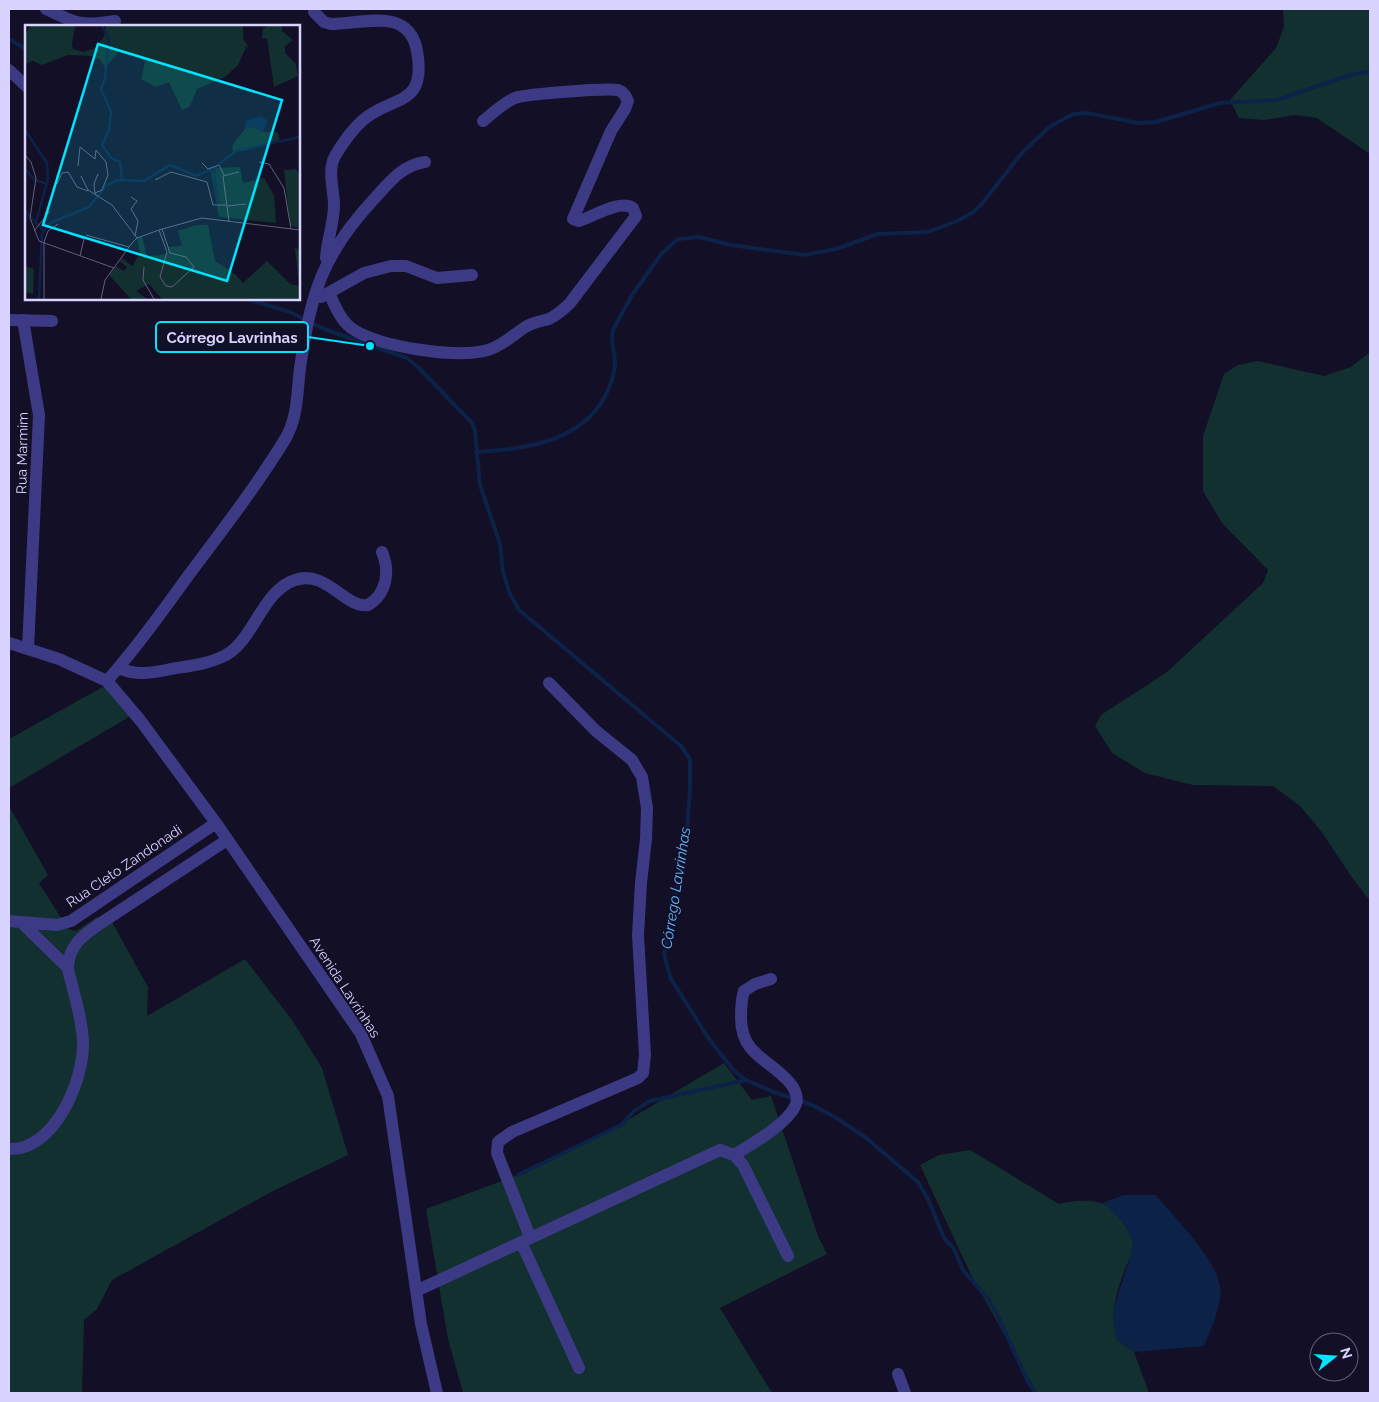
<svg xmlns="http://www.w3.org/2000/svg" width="1379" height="1402" viewBox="0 0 1379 1402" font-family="Raleway,sans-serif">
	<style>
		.green { fill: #12302f }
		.water { fill: #0c2248 }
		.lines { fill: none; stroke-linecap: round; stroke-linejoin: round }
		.stream { stroke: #0c2248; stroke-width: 4 }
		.minor { stroke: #3d3a85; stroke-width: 12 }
		.labels { text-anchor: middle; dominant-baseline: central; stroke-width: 4; stroke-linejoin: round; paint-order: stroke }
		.street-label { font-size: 14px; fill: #d9d4ff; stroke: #130f26 }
		.water-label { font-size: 15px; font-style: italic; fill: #62b6ff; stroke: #130f26 }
		.inset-river { fill: none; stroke: #0c2248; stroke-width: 2.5 }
		.inset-road { fill: none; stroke: #625e7d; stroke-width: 1 }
		.view { fill: #00e5ff; fill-opacity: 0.15; stroke: #00e5ff; stroke-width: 2.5 }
		.inset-edge { fill: none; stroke: #d9d4ff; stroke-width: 2.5 }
		.leader { fill: none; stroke: #00e5ff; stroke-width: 2 }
		.callout-dot { fill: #00e5ff; stroke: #130f26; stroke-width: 2 }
		.callout { fill: #130f26; stroke: #00e5ff; stroke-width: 2 }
		.callout-label { font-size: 15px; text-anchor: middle; font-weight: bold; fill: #d9d4ff }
	</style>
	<rect width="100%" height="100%" fill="#130f26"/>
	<path class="green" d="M1283 9H1370V154L1317 118 1295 115 1265 120 1239 118 1230 100 1276 48 1284 27Z
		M1370 352V901L1351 876 1321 831 1300 806 1273 786 1193 785 1145 773 1112 753 1095 726 1101 715 1167 672 1263 583 1268 570 1222 523 1203 491V436L1224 374 1238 365 1258 361 1324 376 1351 367Z
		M110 683 134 714 9 788V739Z
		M9 806 48 875 39 883 68 929 76 931 97 917 112 922 148 987 147 1016 245 959 292 1020 322 1068 348 1155 271 1192 112 1280 97 1309 84 1320 82 1393H9Z
		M724 1063 752 1100 771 1096 818 1236 827 1254 720 1308 772 1393H463L448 1339 426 1209 513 1177 611 1130Z
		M970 1150 1059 1204C1071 1201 1088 1199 1101 1203 1112 1206 1132 1232 1133 1244 1134 1252 1128 1262 1125 1269 1115 1296 1111 1313 1117 1340L1134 1352 1149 1393H1037L972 1277 920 1165 939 1155Z"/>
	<path class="water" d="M1124 1195H1156C1176 1220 1214 1255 1220 1287 1223 1303 1210 1332 1204 1346L1134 1352 1117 1340C1116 1333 1112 1324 1113 1317 1114 1299 1135 1252 1132 1242 1128 1225 1115 1213 1102 1203Z"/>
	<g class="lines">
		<path class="stream" d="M9 39 26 49
			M247 299 290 312 324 329 407 358 419 368 472 423 475 431 480 485 500 544 503 572 510 594 519 610 681 746 690 759V789L686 842 664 955 671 979 709 1039 734 1071 746 1080 774 1092 812 1105 835 1117 865 1137 918 1182 927 1197 944 1238 954 1249 963 1270 988 1299 996 1312 1028 1382 1036 1393
			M476 452C535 449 599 438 614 372 618 357 609 343 613 330L632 295 662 253 678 239 699 237 731 245 804 255 836 249 878 234 928 232 957 221 972 213 981 205 1021 154 1049 127 1073 114 1087 113 1138 123 1156 122 1220 103 1277 100 1347 76 1370 71
			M518 1175 621 1125 634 1111 650 1101 746 1080"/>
		<path class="minor" d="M46 9C75 23 82 27 115 21
			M314 12 324 22 331 24C363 24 409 6 417 51 427 107 393 95 363 120 353 129 342 144 335 156 327 171 334 190 334 205 334 223 327 240 326 258
			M9 70 26 86
			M329 293C335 306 341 322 354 330 382 347 457 359 488 350 504 345 514 334 527 326 534 322 542 321 549 319 557 315 564 309 570 303L636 216 633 208C619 199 593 217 579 221L573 219 611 131 625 109 628 101C626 96 624 92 618 90 606 88 526 94 515 98 503 103 493 113 483 121
			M321 297 364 273 391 266H406L437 278 472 275
			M9 320 52 321
			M23 320 39 415 28 649
			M9 643 59 659 107 681 140 720 216 823 361 1034 388 1096 421 1324 437 1393
			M119 668C136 676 153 673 171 669 189 666 209 664 226 655 255 638 262 591 295 580 326 569 346 609 368 605 387 594 390 571 382 552
			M107 681C136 648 162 612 188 576 221 532 255 488 284 441 298 419 297 393 300 368 311 293 322 255 374 199 389 183 402 165 425 162
			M9 921 57 925 71 921 216 823
			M21 922 68 968
			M9 1149C54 1151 84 1081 83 1042 82 1024 78 1007 73 989 72 982 68 974 68 967 69 946 82 936 98 925L227 840
			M734 1155C752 1144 789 1123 796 1104 803 1081 761 1063 750 1047 743 1038 741 1028 741 1018 741 1009 741 1000 744 991L755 984 771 979
			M530 1237 497 1153 498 1142 512 1132 638 1078 643 1073 645 1055 638 935 641 883 646 839 647 808 642 777 632 760 596 731 549 683
			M521 1242 579 1368
			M416 1291 720 1150 734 1155 743 1165 788 1256
			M898 1374 905 1393"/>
	</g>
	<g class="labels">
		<g class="street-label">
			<text transform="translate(22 453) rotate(-89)">Rua Marmim</text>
			<text transform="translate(124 866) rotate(-34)">Rua Cleto Zandonadi</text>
			<text transform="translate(345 987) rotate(57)">Avenida Lavrinhas</text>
		</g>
		<g class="water-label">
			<text transform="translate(676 888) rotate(-81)">Córrego Lavrinhas</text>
		</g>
	</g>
	<g transform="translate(25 25)">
		<rect width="275" height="275" fill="#130f26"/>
		<path d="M5 1H50L47 19 48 24 58 27 68 24 79 12 81 1H218V13L224 23 221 22 213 40 200 52 172 64 165 81 157 85 144 57 131 62 116 54 120 37 108 28 94 26 80 43 75 34 67 31 43 30 17 40 8 36 0 39V11ZM242 1H257V6L268 15 260 21V28L271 39 273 51 249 62 242 13 237 14 238 4ZM226 101 238 107H253L255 117 207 126 208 119 220 104ZM215 142 218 158 239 153 249 170 251 198 194 192 186 147 193 143ZM271 144 275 150V203L265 201 259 145ZM171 200H183L190 236 211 250 218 258 242 236 265 259 274 261 270 223 275 224V274H137L124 259 111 266 122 274H106L84 250 91 241 99 246 102 242 94 236 97 233 107 241 115 228 112 213 117 211 122 231 136 230 143 228V222L157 221 153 206ZM0 241 9 244 8 269 0 267Z" fill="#12302f"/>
		<path d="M236 91 243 96 238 107 226 101 220 104 221 96Z" fill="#0c2248"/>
		<path class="inset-river" d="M77 1 84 14 80 53 76 64 86 87 84 105 77 120 86 133 95 137 97 154M0 105 22 138 23 154 11 197M194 139 211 126 275 112M0 144 10 155 22 159M189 146 193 179M0 186 18 205M14 274 17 209 25 198 64 182 81 161 92 155 119 156 145 140 171 151 192 142"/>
		<path class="inset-road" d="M0 130 6 137 11 153 5 193 14 216M234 137 244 139 259 163 266 204M177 138 183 144 194 140 199 150M53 141 55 122 70 134 71 125M56 151 63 165 87 180 112 213M130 155 146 147 182 157 188 180H201M32 159 37 148 43 147 52 162 63 166M70 168 77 165 83 150 81 137 71 125M70 169 69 159 73 149M106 172 112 176 106 184 113 196 110 211M202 181 221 179M204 197 198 151 214 147M26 202 59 214M134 205 142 227 135 252 141 261 147 262 169 242 161 232 145 228 137 204M9 206 25 186M61 210 104 222M14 216 89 243M55 231 59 214M119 242 118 255 129 274M19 274V217L23 206 33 199M76 274 80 255 107 218 112 213 134 205 177 193 275 205"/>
		<path class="view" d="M73 19 257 75 202 256 18 200Z"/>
		<rect width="275" height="275" class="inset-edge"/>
	</g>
	<path class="leader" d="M370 346L308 337"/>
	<circle class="callout-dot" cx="370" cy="346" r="5"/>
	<rect class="callout" x="156" y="322" width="152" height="30" rx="5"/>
	<g class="callout-label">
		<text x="232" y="343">Córrego Lavrinhas</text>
	</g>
	<rect width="1379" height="1402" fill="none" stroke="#d9d4ff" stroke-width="20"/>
	<g transform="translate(1334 1357) rotate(73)"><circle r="24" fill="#130f26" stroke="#625e7d"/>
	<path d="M0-4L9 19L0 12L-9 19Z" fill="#00e5ff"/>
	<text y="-8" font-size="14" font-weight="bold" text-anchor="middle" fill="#d9d4ff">N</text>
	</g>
</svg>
